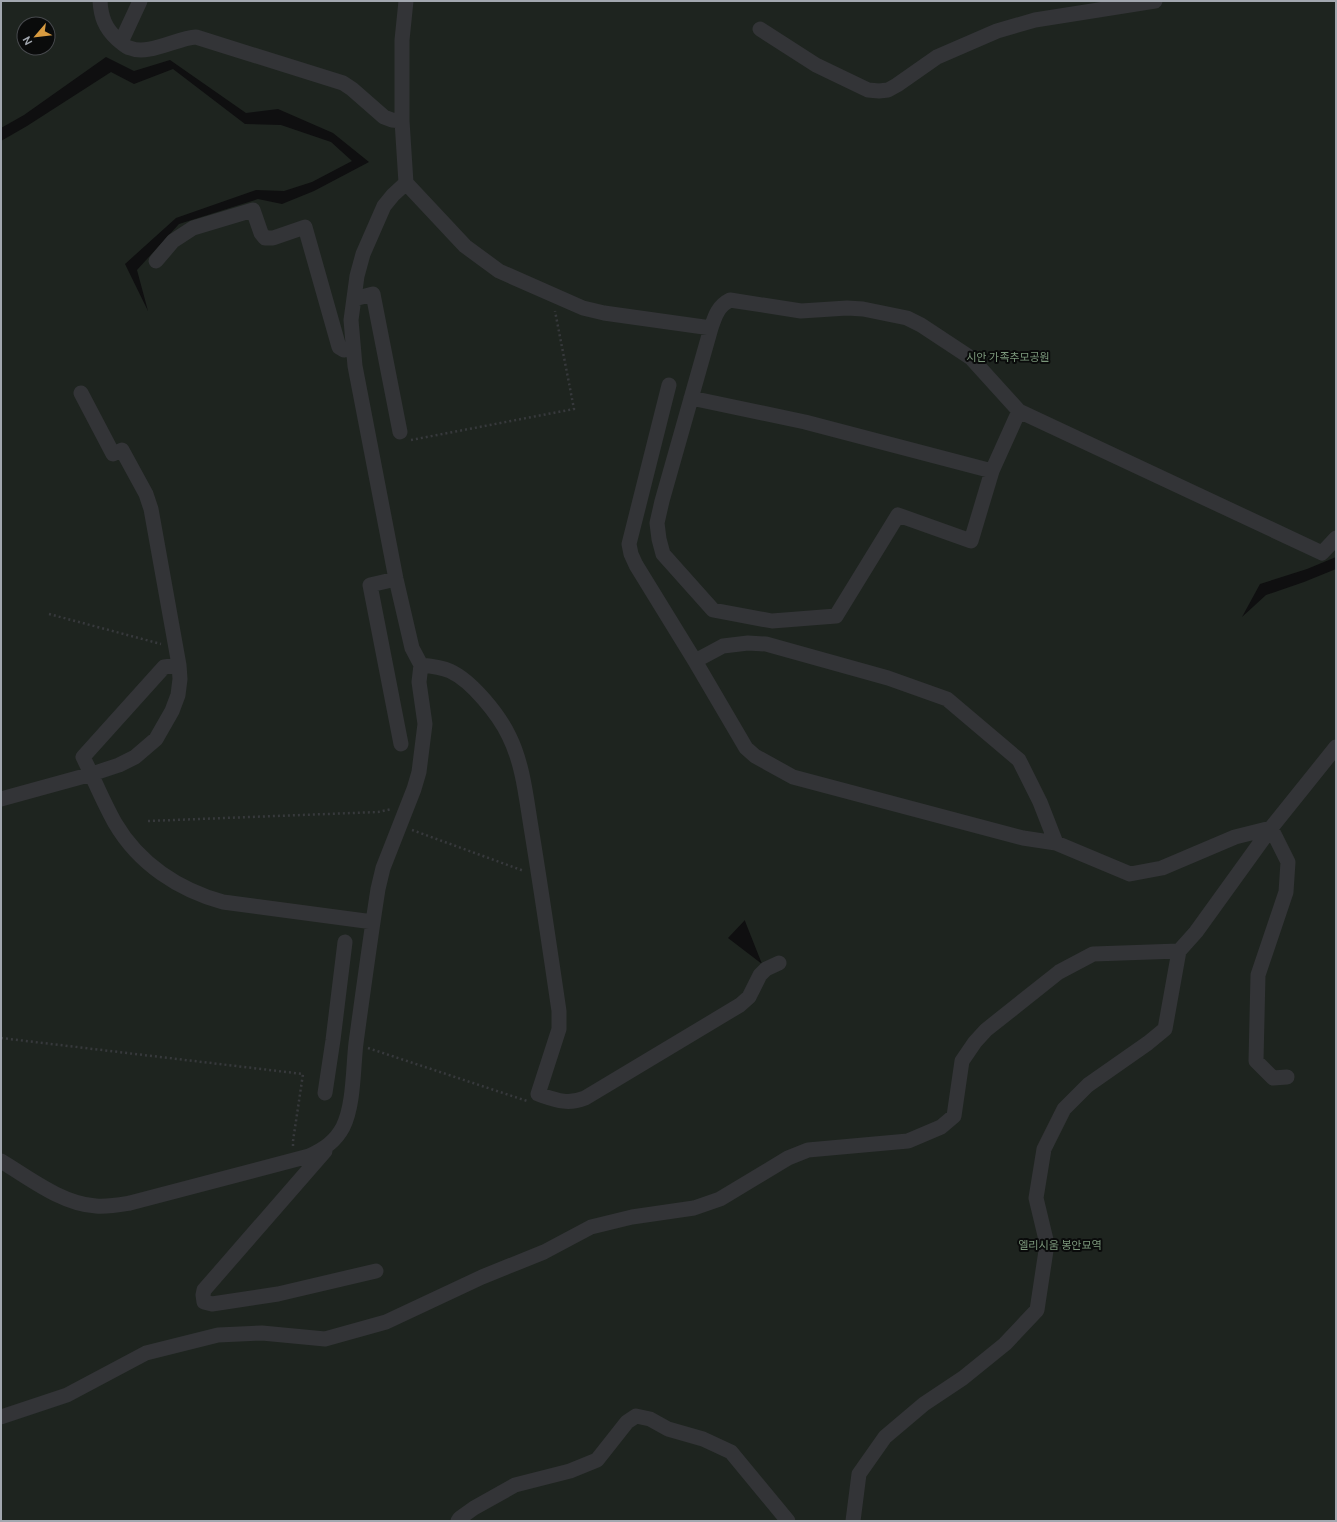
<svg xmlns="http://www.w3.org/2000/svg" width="1337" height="1522" viewBox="0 0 1337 1522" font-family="Ubuntu,'Noto Sans KR',sans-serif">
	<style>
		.green { fill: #1e241f; fill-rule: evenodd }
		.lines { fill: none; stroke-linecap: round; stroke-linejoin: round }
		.path { stroke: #37393c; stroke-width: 2.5; stroke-dasharray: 2 3; stroke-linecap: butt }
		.minor { stroke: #333437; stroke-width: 15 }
		.labels { text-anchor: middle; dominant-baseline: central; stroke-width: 4; stroke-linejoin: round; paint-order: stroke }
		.park-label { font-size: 11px; fill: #7c987c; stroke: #0a0b0b }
	</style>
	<rect width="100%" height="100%" fill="#0f0f10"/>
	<path class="green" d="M1 1H1336V557L1307 569 1260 584 1242 617 1266 595 1304 582 1336 569V1521H1V141L27 126 111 72 134 84 173 69 245 124 281 125 331 142 352 161 312 182 284 191 256 190 176 218 125 264 148 311 137 270 179 224 258 199 282 204 314 191 369 162 333 133 278 109 246 113 170 60 134 71 106 57 24 115 1 128ZM24 24H48V48H24ZM745 920V921L762 964 728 938Z"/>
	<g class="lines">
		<path class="path" d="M411 440 574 409 555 311
			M49 614 161 644
			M148 821 378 812 392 809
			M412 830 524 871
			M1 1038 303 1074 293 1141V1146
			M368 1048 527 1101"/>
		<path class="minor" d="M100 1C101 17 105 28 117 39 121 42 125 47 130 48 148 56 177 38 196 37L343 83 352 89 384 117 392 120 402 121
			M406 1 402 40V121L406 183 465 246 499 271 583 308 604 313 711 328
			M760 29 816 65 868 90 879 91 888 90 897 85 937 57 997 31 1035 20 1155 1
			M121 42 140 1
			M156 261 173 241 193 228 253 210 261 233 265 238H273L305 227 339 347 344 350 353 348
			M354 299 373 294 400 432
			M669 385 629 544 631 554 636 565 695 661 746 748 755 756 793 777 1023 838 1056 843 1130 874 1162 868 1235 837 1271 828 1288 862 1286 892 1258 975 1256 1061 1273 1078 1287 1077
			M691 398 805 422 992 471
			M1019 411 971 358 921 325 907 318 863 309 847 308 801 311 730 300C718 306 715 316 711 328L662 501 657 523 659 539 663 554 713 610 772 621 836 616 898 515 971 541 992 471 1019 411 1322 553 1336 538
			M396 579 370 585 401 744
			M695 661 723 646 748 643 766 644 888 678 947 699 1019 760 1040 802 1056 843
			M179 665 164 667 83 757C94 779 103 802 115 823 139 864 179 890 223 902L373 922
			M421 665C431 666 441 667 450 671 472 681 499 715 509 736 523 764 526 797 531 827 541 888 550 950 559 1011V1029L538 1094C556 1100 567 1105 585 1098L740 1005 749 997 760 975 766 969 779 963
			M1 799 92 774 119 765 135 757 156 739 172 711 178 695 180 679 179 665 151 509 146 494 122 450 113 454 81 393
			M325 1093 333 1040 345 942
			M325 1151 204 1290 203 1295 204 1302 212 1304 278 1294 376 1271
			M1 1161C29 1178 62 1204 96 1206 107 1207 118 1205 130 1203L309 1156C324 1149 335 1142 343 1127 354 1105 353 1068 356 1043 363 992 370 940 378 889L383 868 414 789 419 772 425 724 419 682 421 665 412 648 396 579 355 366 351 320 357 276 363 254 384 206 393 195 406 183
			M1 1417 67 1395 146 1353 218 1335 262 1333 325 1339 386 1322 482 1277 544 1252 591 1227 632 1217 694 1208 720 1199 788 1158 808 1150 908 1141 941 1127 954 1116 962 1061 975 1042 986 1030 1059 972 1093 954 1179 951 1196 932 1271 828 1336 747
			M458 1521 460 1518 474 1508 515 1485 570 1471 597 1460 627 1422 636 1416 650 1419 668 1429 703 1439 731 1452 788 1521
			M853 1521 859 1474 885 1437 924 1404 963 1378 1005 1344 1037 1310 1047 1244 1036 1198 1044 1149 1064 1109 1088 1085 1148 1043 1165 1029 1179 951"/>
	</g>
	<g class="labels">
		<g class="park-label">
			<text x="1008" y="357">시안 가족추모공원</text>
			<text x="1060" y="1245">엘리시움 봉안묘역</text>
		</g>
	</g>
	<rect width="1337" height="1522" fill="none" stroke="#a2a7af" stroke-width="4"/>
	<g transform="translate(36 36) rotate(242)"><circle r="19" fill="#0a0b0b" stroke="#47494d"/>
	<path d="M0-3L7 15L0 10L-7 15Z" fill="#d89b40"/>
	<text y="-6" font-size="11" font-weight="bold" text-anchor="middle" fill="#a2a7af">N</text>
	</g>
</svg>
